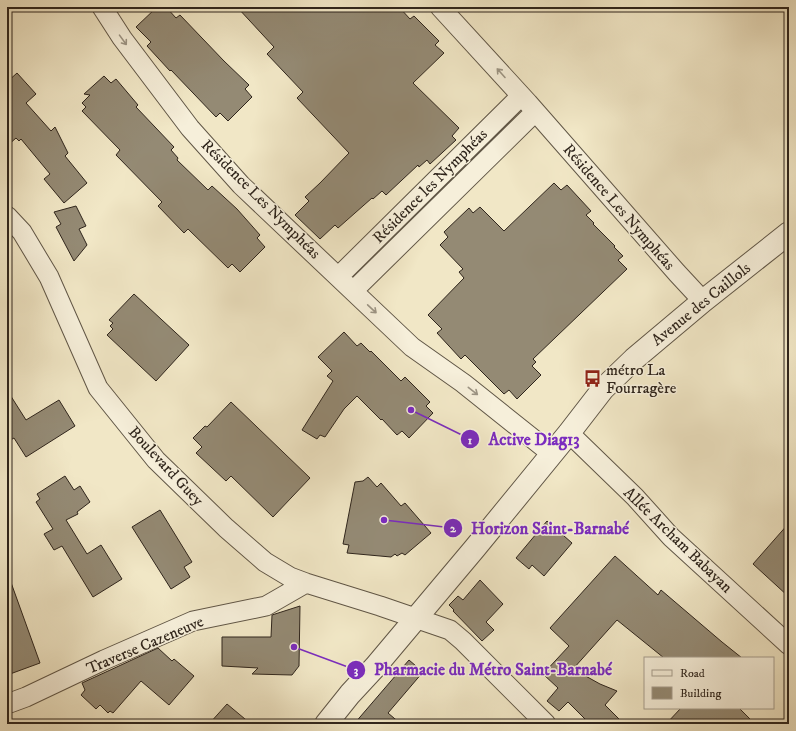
<svg xmlns="http://www.w3.org/2000/svg" width="796" height="731" viewBox="0 0 796 731" font-family="'IM FELL DW Pica',serif">
	<style>
		.building { fill: #948a74; stroke: #2f251c }
		.lines { fill: none; stroke-linecap: round; stroke-linejoin: round }
		.minor-casing { stroke: #605646; stroke-width: 21 }
		.tertiary-casing { stroke: #605646; stroke-width: 24 }
		.minor { stroke: #f6efda; stroke-width: 19 }
		.tertiary { stroke: #f6efda; stroke-width: 22 }
		.oneway { stroke: #9c9484 }
		.labels { text-anchor: middle; dominant-baseline: central; stroke-width: 3; stroke-linejoin: round; paint-order: stroke }
		.street-label { font-size: 16px; fill: #2f251c; stroke: #f6efda }
		.poi-label { font-size: 16px; fill: #2f251c; stroke: #f6efda; text-anchor: start }
		.leader { fill: none; stroke: #7b2cbf; stroke-width: 1.5 }
		.callout-dot { fill: #7b2cbf; stroke: #f6efda; stroke-width: 1.5 }
		.mark-label { font-size: 12px; text-anchor: middle; font-weight: bold; fill: #fff }
		.callout-label { font-size: 17px; text-anchor: middle; font-weight: bold; fill: #7b2cbf; stroke: #f6efda; stroke-width: 3; stroke-linejoin: round; paint-order: stroke }
	</style>
	<rect width="100%" height="100%" fill="#f1e7c6"/>
	<filter id="stains"><feTurbulence type="fractalNoise" baseFrequency=".005" numOctaves="4"/><feColorMatrix values="0 0 0 0 .2 0 0 0 0 .09 0 0 0 0 .02 0 0 0 .5 -.17"/></filter>
	<radialGradient id="worn" r=".72"><stop offset=".6" stop-color="#630" stop-opacity="0"/><stop offset="1" stop-color="#630" stop-opacity=".3"/></radialGradient>
	<path class="building" d="M157 7H166L176 18 180 15 224 61 249 85 245 89 252 97 228 121 220 113 216 117 171 70 170 71 147 46 151 42 136 27Z
		M237 7H399L410 19 414 16 439 41 435 45 444 53 413 83 459 128 452 136 456 140 430 164 427 160 419 167 418 165 386 195 382 191 373 199 372 198 338 228 335 225 320 239 295 215 309 201 305 197 320 183 349 153 297 98 303 92 267 54 274 47Z
		M17 73 36 94 26 103 51 131 55 127 68 153 65 156 87 183 64 203 44 179 50 174 21 139 19 141 16 138 7 146V82Z
		M104 76 111 83 116 79 138 105 136 107 174 147 171 150 178 158 177 160 208 190 212 186 237 209 260 235 257 238 265 247 240 272 232 264 228 268 188 229 184 233 158 206 162 202 116 155 120 150 82 111 86 107 82 103 90 95 84 94Z
		M554 183 561 190 567 185 591 211 586 215 594 223 593 224 615 246 614 247 623 256 618 260 627 269 533 359 536 362 532 366 541 375 517 399 509 390 504 394 465 355 461 359 437 333 442 329 428 315 464 278 459 272 463 269 440 245 448 237 444 232 469 208 473 213 480 207 504 231Z
		M76 206 86 226 79 229 87 245 74 261 56 227 61 224 54 212Z
		M134 294 189 345 156 381 107 335 113 329 110 326 113 323 109 320Z
		M344 332 357 346 361 343 370 352 371 351 401 381 405 377 430 402 426 406 433 413 409 438 402 431 397 435 382 419 381 420 357 396 344 409 325 437 320 435 317 439 302 430 333 381 327 376 332 371 318 357Z
		M7 390 26 420 59 400 75 426 26 457 14 438 7 442Z
		M231 402 310 478 273 517 231 476 226 481 196 453 202 447 193 438 205 426 207 427Z
		M65 476 74 490 80 486 90 502 77 512 78 514 66 520 87 554 101 545 122 579 93 597 62 546 54 550 44 534 53 529 36 502 40 499 37 494Z
		M368 477 377 487 381 483 401 506 405 503 431 533 405 555 402 553 397 556 395 554 391 557 347 553 349 545 343 544 355 482 363 481Z
		M160 510 192 562 184 567 190 577 171 589 132 527Z
		M547 521 572 543 544 576 532 565 529 569 516 558Z
		M789 523V597L753 564Z
		M615 556 658 595 661 590 722 642 742 658H664L617 620 573 669 600 684 617 691 605 705 624 724H590L568 702 559 711 547 701 558 688 543 674 569 646 550 628Z
		M7 577H9L40 663 10 674 7 665Z
		M480 580 503 604 486 622 494 630 482 641 453 611 454 610 449 605 458 596 463 600Z
		M300 606 299 666 292 675 252 674 258 668 222 666V637H271L272 615Z
		M158 648 172 661 174 659 194 676 169 705 141 681 113 713 110 711 108 713 100 705 96 709 81 695 85 690 82 683Z
		M409 660 423 672 388 713 401 724H354Z
		M227 704 251 724H209Z
		M681 708H739L755 724H666Z"/>
	<g class="lines">
		<defs>
			<path id="minor" d="M102 7 122 38 190 128 241 185 412 347 463 383 552 454
				M440 7 528 103 677 273 703 301
				M7 216 22 232 49 277 98 388 156 460 226 528 265 562 290 577 306 583 380 606 450 630 463 641 546 724
				M339 276 521 96
				M353 291 535 112
				M569 433 635 497 671 537 789 645
				M7 704 26 697 104 660 193 621 266 606 306 583"/>
			<path id="tertiary" d="M326 724 350 694 375 667 475 548 569 433 603 389 634 359 703 301 789 233"/>
		</defs>
		<use href="#minor" class="minor-casing"/>
		<use href="#tertiary" class="tertiary-casing"/>
		<use href="#minor" class="minor"/>
		<use href="#tertiary" class="tertiary"/>
	</g>
	<defs><path id="oneway-shaft" d="M-6 0H5M1.5-3L5.5 0L1.5 3" fill="none" stroke-width="1.6" stroke-linecap="round" stroke-linejoin="round"/></defs>
	<g class="oneway">
		<use href="#oneway-shaft" transform="translate(123 40) rotate(54)"/>
		<use href="#oneway-shaft" transform="translate(501 73) rotate(-132)"/>
		<use href="#oneway-shaft" transform="translate(372 309) rotate(43)"/>
		<use href="#oneway-shaft" transform="translate(473 391) rotate(38)"/>
	</g>
	<defs>
		<symbol id="bus-bare" viewBox="-9 -9 18 18"><path d="M-5-6H5V4H4V6H2V4H-2V6H-4V4H-5ZM-3.5-4V0h7V-4ZM-3.5 1.2v1.5H-2V1.2ZM2 1.2v1.5H3.5V1.2Z" fill="#8f2418" stroke="#f6efda" stroke-width="2.5" paint-order="stroke"/></symbol>
	</defs>
	<g fill-rule="evenodd">
		<use href="#bus-bare" x="580" y="366" width="25" height="25"/>
	</g>
	<g class="labels">
		<g class="street-label">
			<text transform="translate(430 186) rotate(-45)">Résidence les Nymphéas</text>
			<text transform="translate(261 199) rotate(45)">Résidence Les Nymphéas</text>
			<text transform="translate(619 207) rotate(49)">Résidence Les Nymphéas</text>
			<text transform="translate(701 304) rotate(-39)">Avenue des Caillols</text>
			<text transform="translate(166 466) rotate(47)">Boulevard Guey</text>
			<text transform="translate(678 540) rotate(44)">Allée Archam Babayan</text>
			<text transform="translate(145 645) rotate(-23)">Traverse Cazeneuve</text>
		</g>
		<g class="poi-label">
			<text x="606" y="370">métro La<tspan x="606" dy="18">Fourragère</tspan></text>
		</g>
	</g>
	<path class="leader" d="M411 410L470 439M384 520L453 528M294 647L356 670"/>
	<g class="callout-dot">
		<circle cx="411" cy="410" r="4"/>
		<circle cx="384" cy="520" r="4"/>
		<circle cx="294" cy="647" r="4"/>
		<circle cx="470" cy="439" r="10"/>
		<circle cx="453" cy="528" r="10"/>
		<circle cx="356" cy="670" r="10"/>
	</g>
	<g class="mark-label">
		<text x="470" y="444">1</text>
		<text x="453" y="532">2</text>
		<text x="356" y="674">3</text>
	</g>
	<g class="callout-label">
		<text x="534" y="445">Active Diag13</text>
		<text x="550" y="534">Horizon Saint-Barnabé</text>
		<text x="493" y="675">Pharmacie du Métro Saint-Barnabé</text>
	</g>
	<rect width="796" height="731" fill="none" stroke="#f1e7c6" stroke-width="24"/>
	<rect x="8" y="8" width="780" height="715" fill="none" stroke="#2f251c" stroke-width="2"/>
	<rect x="12" y="12" width="772" height="707" fill="none" stroke="#2f251c"/>
	<rect x="644" y="657" width="130" height="52" fill="#f6efda" stroke="#a69e8e"/>
	<rect x="652" y="670" width="20" height="6" fill="#f6efda" stroke="#a69e8e"/>
	<text x="680" y="677" font-size="12" fill="#2f251c">Road</text>
	<rect x="652" y="687" width="20" height="12" fill="#948a74" stroke="#a69e8e"/>
	<text x="680" y="697" font-size="12" fill="#2f251c">Building</text>
	<rect width="100%" height="100%" filter="url(#stains)"/>
	<rect width="100%" height="100%" fill="url(#worn)"/>
</svg>
